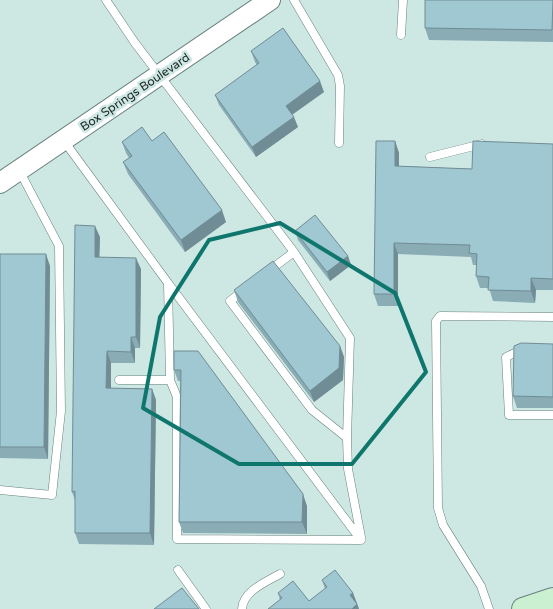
<svg xmlns="http://www.w3.org/2000/svg" width="553" height="609" viewBox="0 0 553 609" font-family="'Varela Round',sans-serif">
	<style>
		.lines { fill: none; stroke-linecap: round; stroke-linejoin: round }
		.service-casing { stroke: #69817d; stroke-width: 9 }
		.tertiary-casing { stroke: #69817d; stroke-width: 22 }
		.secondary-casing { stroke: #69817d; stroke-width: 24 }
		.service { stroke: #fff; stroke-width: 8 }
		.tertiary { stroke: #fff; stroke-width: 20 }
		.secondary { stroke: #caefd1; stroke-width: 22 }
		.wall { fill: #8aacb5 }
		.shaded-wall { fill: #708c94 }
		.building { fill: #a0c8d3; stroke: #708c94 }
		.marked { fill: none; stroke: #0f766e; stroke-width: 4; stroke-linejoin: round }
		.labels { text-anchor: middle; dominant-baseline: central; stroke-width: 5; stroke-linejoin: round; paint-order: stroke }
		.street-label { font-size: 12px; fill: #192321; stroke: #cde7e2 }
	</style>
	<rect width="100%" height="100%" fill="#cde7e2"/>
	<g class="lines">
		<defs>
			<path id="service" d="M106 0 135 43 294 252 350 338 347 438 312 410 230 301 243 291
				M294 0 338 75 340 86 339 143
				M401 35 403 0
				M64 141 168 283 170 380 177 397V539L361 540
				M430 157 482 144
				M270 270 294 252
				M168 283 361 540
				M521 350 506 357 509 415H553
				M119 380H170
				M347 438 348 469 361 537
				M0 490 52 495 61 411 59 246 19 170
				M178 570 206 609
				M242 609C243 591 266 582 280 574
				M489 609 481 586 443 525 438 508 436 321 440 316 553 317"/>
			<path id="tertiary" d="M0 183 270 0"/>
			<path id="secondary" d="M523 609 553 599"/>
		</defs>
		<use href="#service" class="service-casing"/>
		<use href="#tertiary" class="tertiary-casing"/>
		<use href="#secondary" class="secondary-casing"/>
		<use href="#service" class="service"/>
		<use href="#tertiary" class="tertiary"/>
		<use href="#secondary" class="secondary"/>
	</g>
	<path class="wall" d="M553 0V42L429 40 425 28Z
		M251 51 324 92 292 115 298 127 256 157 219 105 215 95 257 65 255 62Z
		M152 141 226 222 185 252 128 174 123 162 129 158 126 153 122 142Z
		M395 141 399 153V166L472 169 553 144V290H536L535 303 493 301 489 288H480L476 276 477 265H473L471 257 398 254V306H378L374 294Z
		M295 231 348 256 351 265 330 281 298 240Z
		M100 237 99 257 141 269 140 348H135V363H111V388L152 389 156 400 154 545 79 544 75 533V500L72 492Z
		M0 254 50 266 48 459 0 458Z
		M234 290 340 346 344 357 343 380 314 402 238 302Z
		M553 344V408H517L513 396Z
		M174 351 307 506V534L183 533 179 522 180 381H178L174 370Z
		M322 580 353 593 359 609H268L280 600 278 593 309 601 325 589Z"/>
	<path class="shaded-wall" d="M320 81 324 92 290 116 286 106Z
		M294 117 298 127 256 157 252 147Z
		M395 141 399 153V178L395 166Z
		M222 210 226 222 185 252 181 240Z
		M95 226 100 237 99 269 95 257Z
		M394 243 398 254V306L394 294Z
		M46 254 50 266 48 459 44 447Z
		M348 256 351 265 330 281 327 272Z
		M136 258 141 269 140 348 136 337Z
		M531 278 536 290 535 303 531 291Z
		M131 337 135 348V363L131 352Z
		M340 346 344 357 343 380 314 402 310 391Z
		M107 351 111 363V400L106 388Z
		M152 389 156 400 154 545 150 533Z
		M303 494 307 506V534L302 522Z
		M353 593 359 609H352L350 595Z"/>
	<path class="building" d="M425 0H553L552 30 425 28Z
		M283 28 320 81 286 106 294 117 252 147 215 95 259 63 251 51Z
		M142 127 152 141 164 132 222 210 181 240 123 162 132 156 122 142Z
		M376 141H395V166L472 169 473 141 553 144V279L531 278V291L488 290 489 277 476 276 477 254 469 253 470 245 394 243V294H374Z
		M315 215 348 256 327 272 295 231Z
		M75 225 95 226V257L136 258V337H131V352L107 351 106 388 152 389 150 533H75V491L72 492Z
		M0 254H46L44 447H0Z
		M273 261 340 346 339 368 310 391 234 290Z
		M521 343 553 344V397L513 396 514 346Z
		M174 351H198L303 494 302 522H179L181 370H174Z
		M335 570 353 593 350 595 357 604 352 609H268L282 598 278 593 293 581 309 601 327 587 322 580Z
		M182 588 199 609H154Z"/>
	<path class="marked" d="M280 223 395 293 426 372 352 464H239L143 408 160 317 209 240Z"/>
	<g class="labels">
		<g class="street-label">
			<text transform="translate(135 92) rotate(-34)">Box Springs Boulevard</text>
		</g>
	</g>
</svg>
